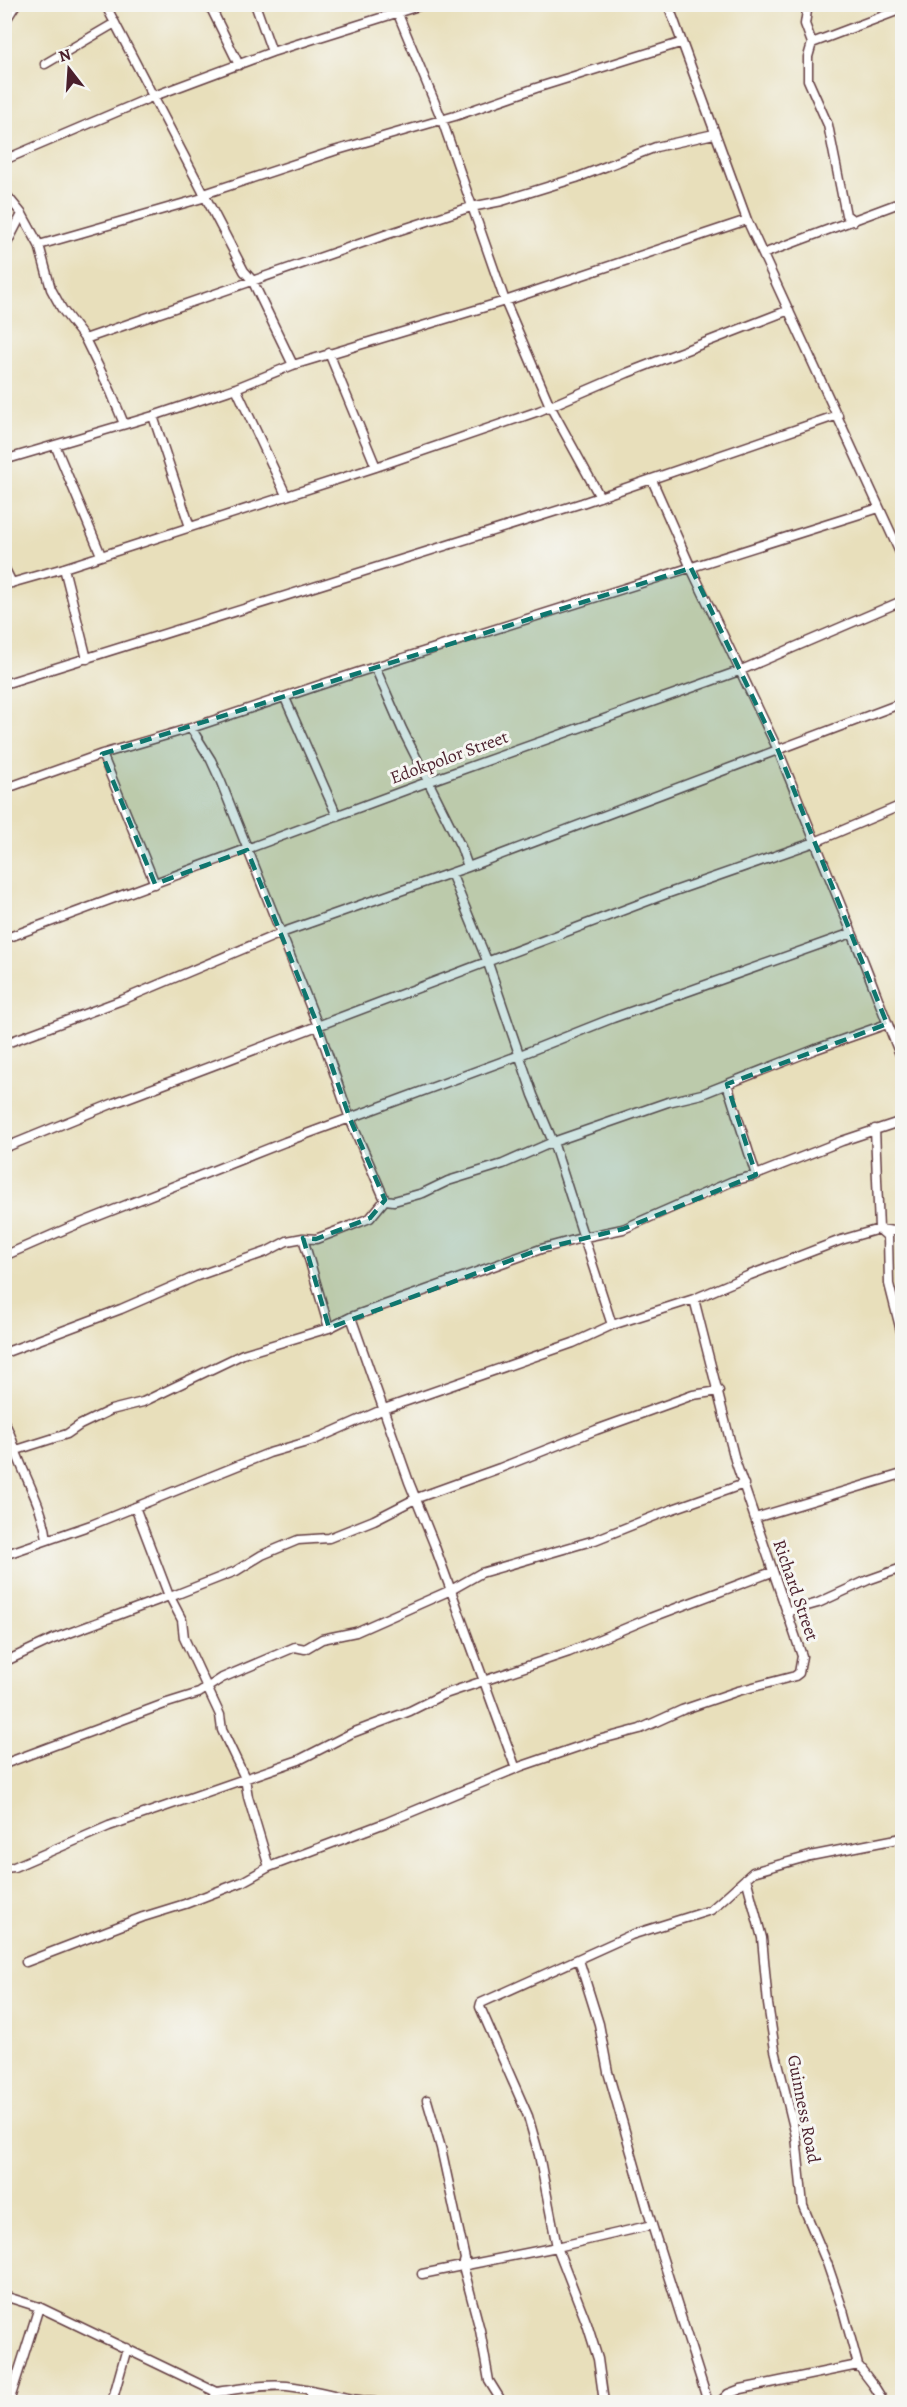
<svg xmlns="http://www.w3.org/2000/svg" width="907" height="2407" viewBox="0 0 907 2407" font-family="Alegreya,serif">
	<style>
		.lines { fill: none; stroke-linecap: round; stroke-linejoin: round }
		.street-casing { stroke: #623c41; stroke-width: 11 }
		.street { stroke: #fff; stroke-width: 8 }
		.marked { fill: #0f766e; fill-opacity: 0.2; stroke: #0f766e; stroke-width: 4.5; stroke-dasharray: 12 8; stroke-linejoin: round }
		.labels { text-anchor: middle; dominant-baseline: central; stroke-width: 6; stroke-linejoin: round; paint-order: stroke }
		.street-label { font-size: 18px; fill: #4a1f2b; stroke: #f6f6f2 }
	</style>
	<rect width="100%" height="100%" fill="#f6f6f2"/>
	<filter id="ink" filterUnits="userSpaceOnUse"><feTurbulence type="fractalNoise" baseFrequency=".0167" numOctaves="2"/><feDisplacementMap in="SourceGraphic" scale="12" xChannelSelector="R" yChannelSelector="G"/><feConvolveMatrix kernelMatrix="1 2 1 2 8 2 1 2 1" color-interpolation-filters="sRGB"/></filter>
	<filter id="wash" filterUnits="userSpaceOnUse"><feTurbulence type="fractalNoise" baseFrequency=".008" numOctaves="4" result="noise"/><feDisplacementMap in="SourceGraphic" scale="24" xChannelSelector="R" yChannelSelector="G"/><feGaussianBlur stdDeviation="1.35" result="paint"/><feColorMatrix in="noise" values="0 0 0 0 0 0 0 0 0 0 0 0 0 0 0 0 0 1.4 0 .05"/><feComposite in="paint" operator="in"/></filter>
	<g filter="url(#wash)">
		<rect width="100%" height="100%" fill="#e8dfbb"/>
	</g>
	<g filter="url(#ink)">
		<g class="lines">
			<defs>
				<path id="street" d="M105 4 244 271 252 280 293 365
					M209 4 239 65
					M255 4 272 52
					M668 4 747 220 902 557
					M808 4 805 24 812 43 902 9
					M398 14 442 120 505 301 550 406 600 497
					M4 23 16 4
					M812 43 808 57V80L828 125 846 215 854 221
					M45 64 115 23
					M4 160 154 96 272 52 425 4
					M4 192 22 214 39 245 51 289 62 309 85 339 385 235 471 207 502 201 576 178 656 147 714 134
					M204 194 334 151 455 116 536 88 680 43
					M39 245 206 197
					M4 249 22 214
					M763 254 902 202
					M85 339 111 392 124 424
					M329 353 376 467
					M236 388 286 495
					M153 416 190 527
					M55 445 101 555
					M4 460 153 416 236 388 293 365 505 301 747 220
					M4 567 12 583
					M64 568 87 659
					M4 585 64 568 376 467 539 411 627 373 789 310
					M375 667 402 729 461 847 468 867
					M4 684 582 503 838 415
					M285 698 337 816
					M191 728 211 760 221 782 318 1026 350 1119 385 1200
					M102 754 155 884
					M4 789 102 754 191 728 356 673 879 508
					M451 873 488 963 533 1095 553 1142 668 1102 702 1094 816 1049 887 1024
					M852 933C870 975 884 1017 902 1059
					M4 939 430 781 739 671 902 601
					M4 1044 122 1000 281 933 468 867 902 703
					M727 1084 756 1175
					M875 1129 879 1229 888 1237 889 1284 902 1335
					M4 1148 114 1103 666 894 815 842 902 805
					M303 1238 329 1328
					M4 1256 68 1228 285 1142 520 1055 613 1018 852 933 778 750 691 568 652 480
					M351 1317 409 1482 434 1544 516 1769
					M612 1325 694 1299 750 1275 841 1240 879 1229 902 1232
					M4 1353 121 1309 197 1276 266 1252 287 1241 303 1238 316 1239 350 1226 370 1218 385 1200 394 1201 423 1193 448 1181 503 1164 553 1142 612 1325 573 1343 384 1409 314 1440 269 1453 91 1525 4 1555
					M4 1422C11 1433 13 1445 18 1457 28 1483 44 1511 47 1540
					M4 1454 67 1434 80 1425 111 1410 143 1402 243 1354 329 1328 351 1317 541 1249 585 1237 623 1229 733 1181 756 1175 842 1141 902 1121
					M135 1507 169 1596
					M755 1518 902 1474
					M170 1597 182 1620 184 1638 220 1715 222 1730 245 1778 248 1797 269 1867
					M786 1612 818 1603 868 1580 902 1568
					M4 1662 53 1639 169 1596 170 1597 236 1571 262 1555 298 1540 329 1538 374 1520 417 1498 500 1468 596 1430 693 1395 719 1391
					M4 1764 167 1703 199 1693 222 1678 295 1647 305 1649 322 1639 356 1632 451 1590 481 1573 595 1540 670 1510 744 1484
					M4 1868 14 1867 109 1826 299 1760 352 1733 410 1711 442 1695 569 1652 650 1618 772 1572
					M746 1878 762 1938 768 2004 775 2050 796 2136 803 2206 827 2263 843 2310 858 2365 874 2386 884 2402
					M579 1960 599 2024 608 2072 652 2225 708 2402
					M26 1962 143 1917 185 1904 242 1882 269 1867 385 1823 522 1766 598 1740 640 1729 682 1710 738 1691 795 1676 799 1673 802 1656 735 1460 694 1299
					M427 2100 441 2148 465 2259 463 2266 480 2330 489 2381 502 2402
					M422 2274 557 2247 652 2225
					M4 2296 39 2307 216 2392 213 2402
					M216 2392C240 2389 263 2384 287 2386 316 2389 345 2400 375 2402
					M9 2402 39 2307
					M112 2402 127 2348
					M310 2402 312 2390
					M604 2402 598 2359 587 2324 557 2247 539 2155 528 2116 480 2007 481 2003 631 1935 711 1910 753 1872 810 1856 902 1838
					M720 2402 728 2394 741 2389 858 2365"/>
			</defs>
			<use href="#street" class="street-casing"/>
			<use href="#street" class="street"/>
		</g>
	</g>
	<path class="marked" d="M691 568 778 750 887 1024 727 1084 756 1175 623 1229 541 1249 329 1328 303 1238 316 1239 370 1218 385 1200 350 1119 318 1026 247 850 155 884 102 754Z"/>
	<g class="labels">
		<g class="street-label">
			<text transform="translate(449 757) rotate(-20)">Edokpolor Street</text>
			<text transform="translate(796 1590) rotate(71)">Richard Street</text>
			<text transform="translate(804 2109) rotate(79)">Guinness Road</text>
		</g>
	</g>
	<rect width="907" height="2407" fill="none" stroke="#f6f6f2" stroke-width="24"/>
	<g transform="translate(69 69) rotate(343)" stroke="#f6f6f2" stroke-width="4.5" paint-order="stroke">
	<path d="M0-4.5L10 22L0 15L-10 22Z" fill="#4a1f2b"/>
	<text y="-9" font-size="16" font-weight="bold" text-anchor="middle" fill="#4a1f2b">N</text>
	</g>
</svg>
